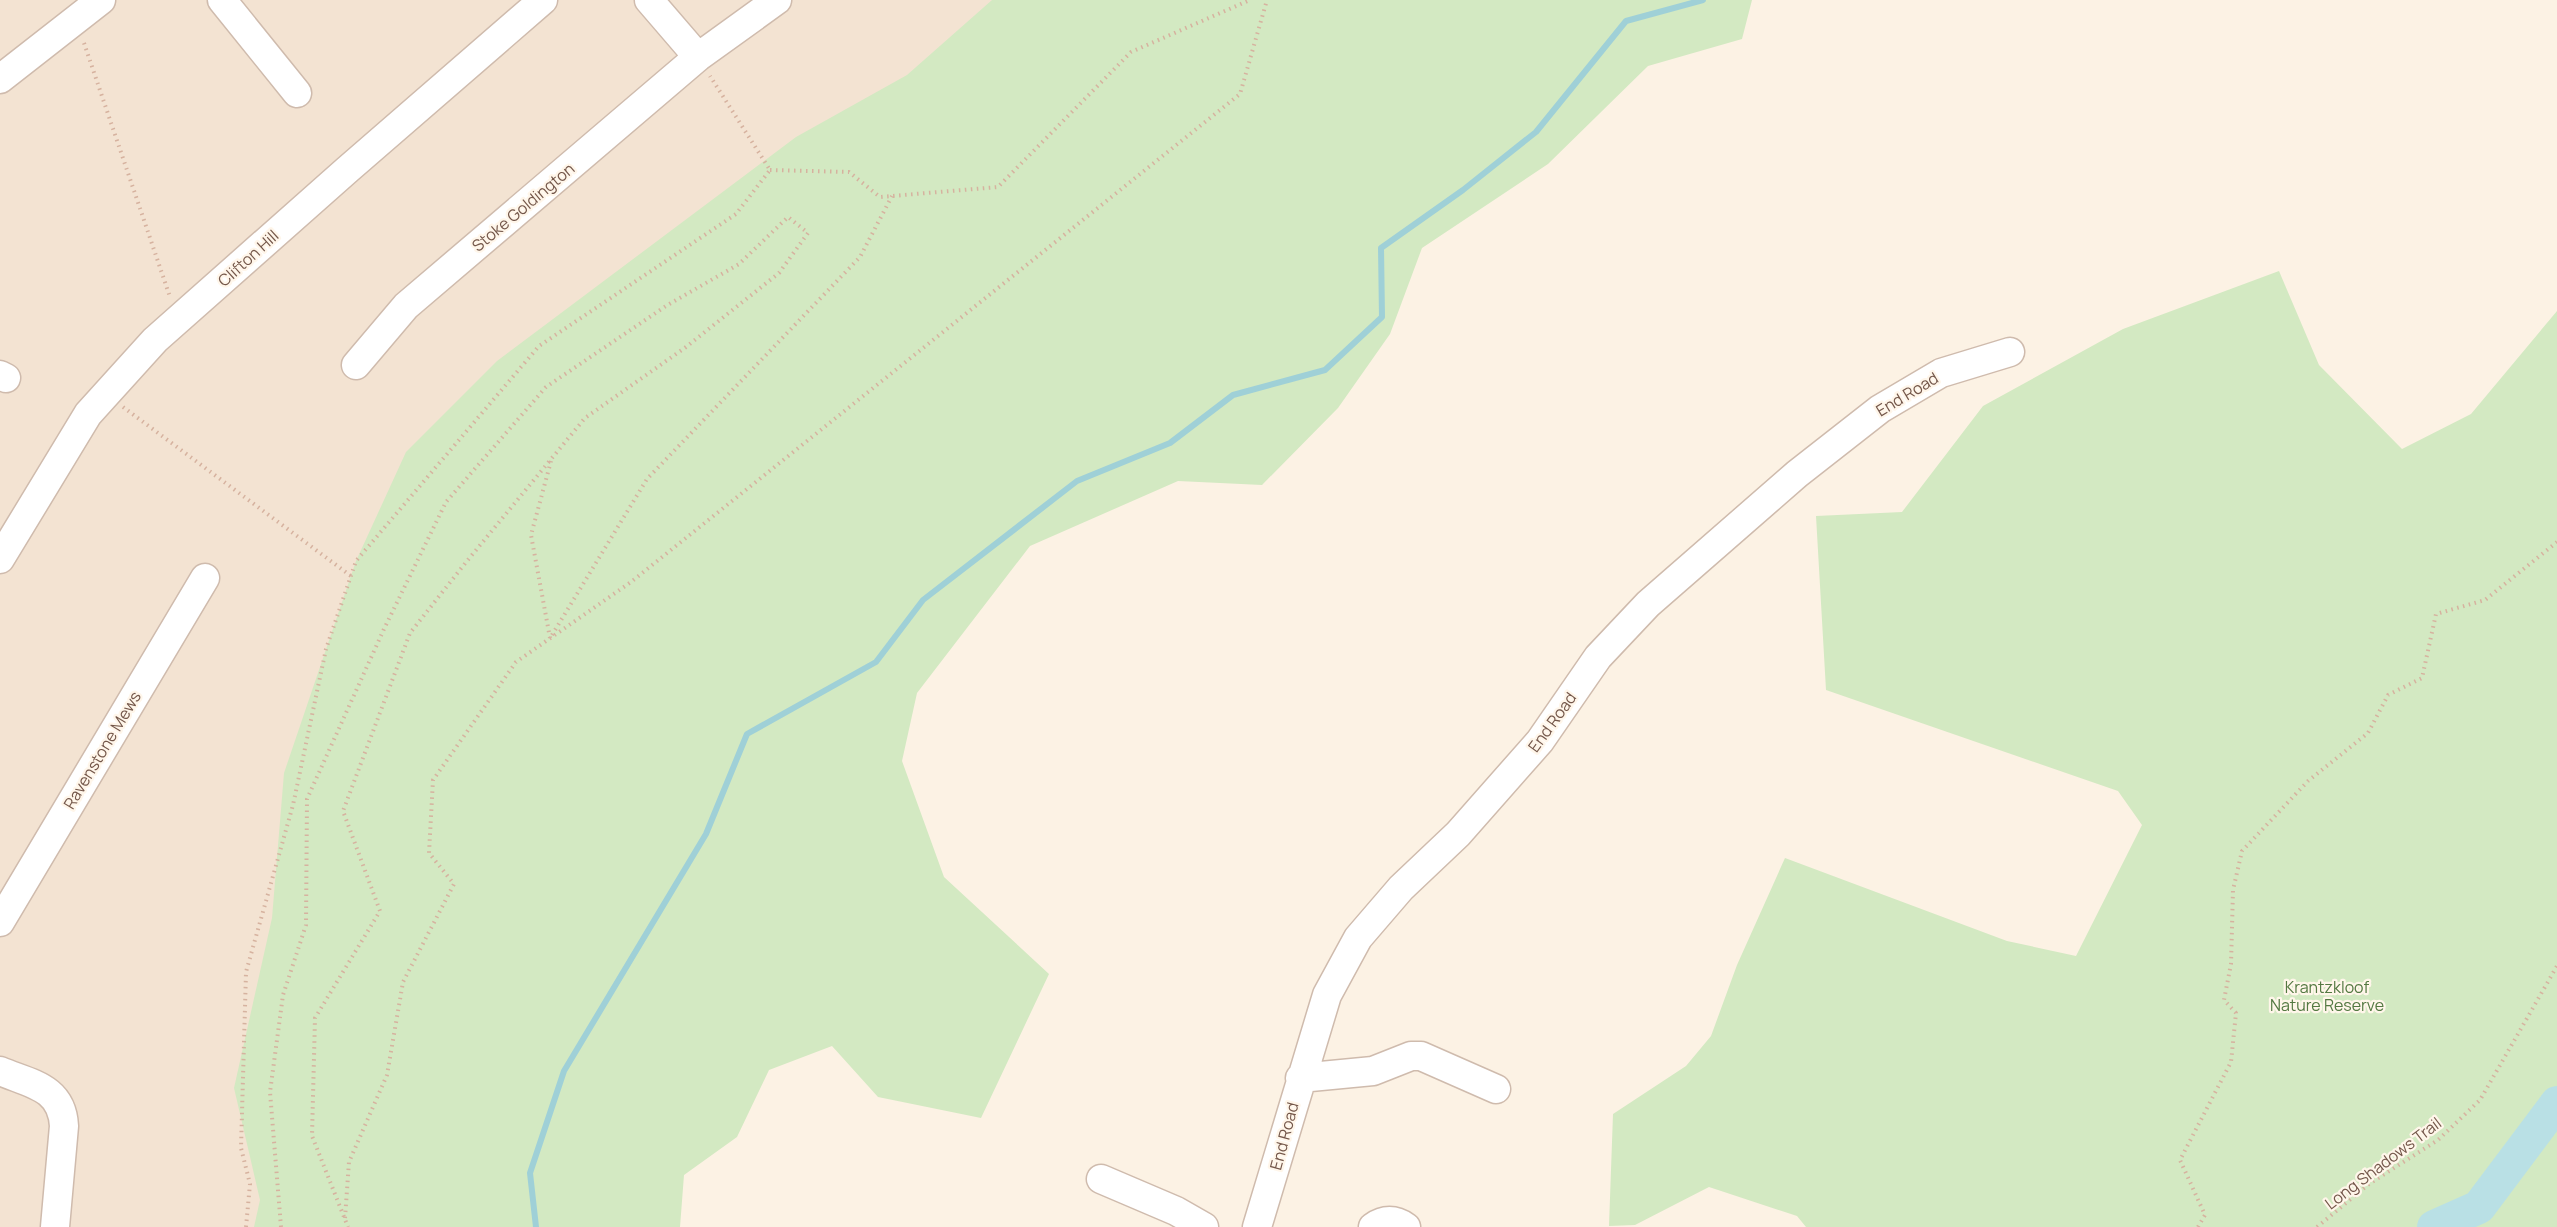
<svg xmlns="http://www.w3.org/2000/svg" width="2557" height="1227" viewBox="0 0 2557 1227" font-family="Manrope,sans-serif">
	<style>
		.residential { fill: #f3e3d2 }
		.green { fill: #d3e9c2 }
		.lines { fill: none; stroke-linecap: round; stroke-linejoin: round }
		.stream { stroke: #9fd0d7; stroke-width: 6 }
		.river { stroke: #b9e0e5; stroke-width: 34 }
		.minor-casing { stroke: #cfbbad; stroke-width: 31 }
		.path { stroke: #d6b29f; stroke-width: 4; stroke-dasharray: 1.5 4.5; stroke-linecap: butt }
		.minor { stroke: #fff; stroke-width: 28 }
		.labels { text-anchor: middle; dominant-baseline: central; stroke-width: 4.5; stroke-linejoin: round; paint-order: stroke }
		.street-label { font-size: 16px; fill: #74574a; stroke: #fff6ea }
		.park-label { font-size: 16px; fill: #547942; stroke: #fff6ea }
	</style>
	<rect width="100%" height="100%" fill="#fcf2e4"/>
	<path class="residential" d="M0 0H1184L324 1227H0Z"/>
	<path class="green" d="M992 0H1752L1742 39 1648 66 1548 164 1422 248 1390 334 1338 408 1262 485 1178 481 1030 546 917 693 902 761 944 877 1049 974 981 1118 878 1097 832 1046 769 1070 737 1137 684 1175 680 1227H254L260 1200 234 1088 272 918 284 773 356 561 406 452 497 361 796 137 907 75Z
		M2279 271 2319 365 2402 449 2471 414 2557 311V1227H1806L1797 1216 1709 1187 1635 1225 1609 1226 1613 1114 1686 1066 1711 1036 1737 965 1785 858 2007 941 2076 956 2142 825 2118 791 1826 690 1816 516 1902 512 1983 406 2123 329Z"/>
	<g class="lines">
		<path class="stream" d="M536 1227 530 1173 564 1071 706 834 747 734 876 662 923 600 1077 481 1170 443 1233 395 1325 370 1382 317 1381 248 1463 190 1536 132 1626 21 1703 0"/>
		<path class="river" d="M2434 1227 2479 1207 2557 1103"/>
		<defs>
			<path id="minor" d="M222 0 297 93
				M649 0 698 57
				M0 79 101 0
				M356 365 406 306 698 57 777 0
				M0 375 6 378
				M0 559 88 414 155 340 347 170 543 0
				M0 922 205 578
				M0 1071C31 1084 62 1087 64 1126L55 1227
				M1300 1078 1373 1071 1411 1056H1421L1496 1089
				M1101 1179 1176 1211 1204 1227
				M1257 1227 1327 995 1358 938 1401 888 1458 834 1540 741 1598 657 1648 604 1797 474 1880 409 1941 373 2010 352
				M1373 1227C1384 1219 1395 1219 1406 1227"/>
		</defs>
		<use href="#minor" class="minor-casing"/>
		<path class="path" d="M84 43 170 297
			M770 170 849 172 880 197 998 187 1131 52 1250 0
			M123 407 351 576
			M552 635 647 479 860 257 892 196
			M550 638 531 535 551 461
			M345 1218 349 1162 387 1075 403 982 454 884 429 853 433 780 516 662 631 582 1240 94 1267 0
			M246 1227 250 1184 241 1148 246 972 293 805 326 649 356 561 539 346 736 214 770 170 710 76
			M281 1227 270 1092 283 995 306 925 307 799 384 629 446 502 546 387 666 306 739 264 788 217 808 233 779 273 686 347 585 418 467 561 410 633 343 811 380 911 315 1018 312 1136 348 1227
			M2198 1227 2205 1215 2180 1160 2231 1062 2236 1013 2224 1000 2231 964 2233 890 2242 851 2308 781 2368 733 2388 695 2422 678 2436 614 2485 600 2557 542
			M2317 1227 2369 1184 2438 1140 2480 1100 2557 966"/>
		<use href="#minor" class="minor"/>
	</g>
	<g class="labels">
		<g class="street-label">
			<text transform="translate(523 207) rotate(-40)">Stoke Goldington</text>
			<text transform="translate(248 258) rotate(-42)">Clifton Hill</text>
			<text transform="translate(1907 394) rotate(-31)">End Road</text>
			<text transform="translate(1552 722) rotate(-54)">End Road</text>
			<text transform="translate(102 750) rotate(-59)">Ravenstone Mews</text>
			<text transform="translate(1284 1136) rotate(-75)">End Road</text>
			<text transform="translate(2383 1163) rotate(-37)">Long Shadows Trail</text>
		</g>
		<g class="park-label">
			<text x="2327" y="987">Krantzkloof<tspan x="2327" dy="18">Nature Reserve</tspan></text>
		</g>
	</g>
</svg>
